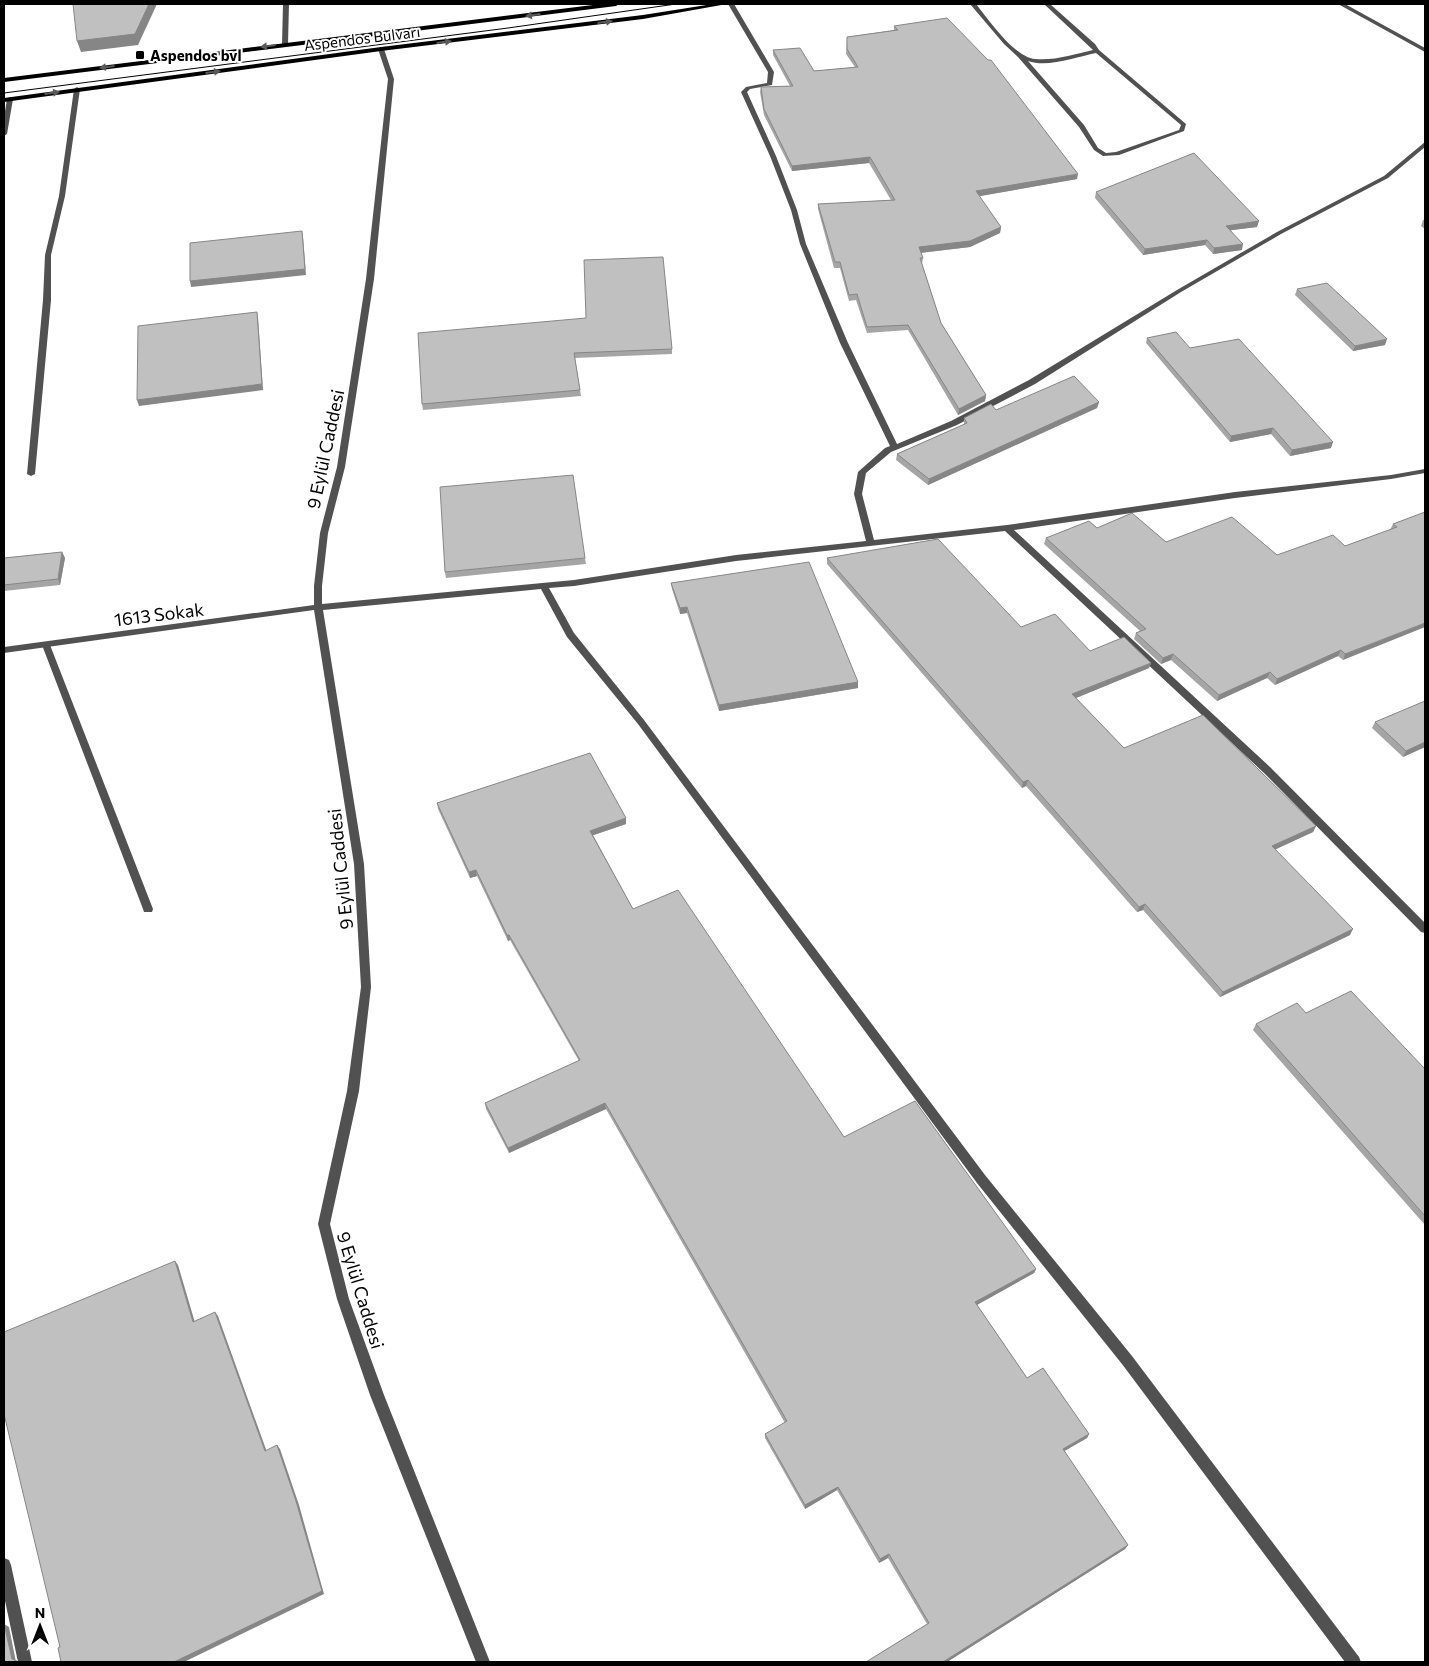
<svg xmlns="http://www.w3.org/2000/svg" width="1429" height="1666" viewBox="0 0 1429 1666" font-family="Commissioner,sans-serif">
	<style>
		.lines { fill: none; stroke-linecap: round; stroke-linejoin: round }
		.lane { fill: #515151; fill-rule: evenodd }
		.street { fill: #515151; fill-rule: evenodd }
		.primary { fill: #000; fill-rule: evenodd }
		.tram { stroke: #000; stroke-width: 1 }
		.wall { fill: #a5a5a5 }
		.shaded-wall { fill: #868686 }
		.building { fill: #c0c0c0; stroke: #868686 }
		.oneway { fill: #595959 }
		.poi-dot { fill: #000; stroke: #fff; stroke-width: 2 }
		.labels { text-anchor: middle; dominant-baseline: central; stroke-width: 4; stroke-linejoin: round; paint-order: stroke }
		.far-street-label { font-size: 15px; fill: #000; stroke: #fff }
		.far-poi-label { font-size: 15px; font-weight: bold; fill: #000; stroke: #fff; text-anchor: start }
		.street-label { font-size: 18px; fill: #000; stroke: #fff }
	</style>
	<rect width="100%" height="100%" fill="#fff"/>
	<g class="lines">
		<path class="lane" d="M46 642 50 645 153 909 152 912H144L143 909 42 645Z
			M4 1558 9 1560 11 1565 32 1662H18L4 1596Z"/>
		<path class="street" d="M283 4H289L288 44 285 46 282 44Z
			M728 4H734L774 72 772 85 750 89 747 92 776 156 797 210 806 244 848 343 897 444 951 421 1029 380 1177 290 1277 232 1384 176 1425 142V147L1388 178 1281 234 1181 292 1035 384 957 425 891 452 866 473 862 494 874 540 1007 525 1235 492 1391 475 1425 469V473L1391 479 1235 498 1014 530 1270 767 1425 923V933L1421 932 1264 773 1005 531 736 561 574 586 549 588 574 633 644 720 985 1175 1132 1356 1359 1657 1361 1662H1345L1122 1364 977 1183 638 724 567 637 541 589 323 610 364 864 371 987 359 1091 330 1224 349 1299 384 1395 490 1662H476L370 1395 337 1299 318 1224 347 1091 361 987 354 864 314 610 4 653V647L314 605V586L320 533 337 467 366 279 388 79 378 49 381 47 384 49 394 79 374 279 345 467 328 533 322 586V604L574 580 736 555 866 541 854 494 858 472 885 448 890 446 840 343 800 244 791 210 770 156 741 92 746 87 767 83 768 72Z
			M970 4H976C989 20 1014 57 1035 59 1054 61 1075 54 1093 50L1044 4H1050L1095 44 1099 50 1186 124 1184 131 1119 155 1103 156 1094 150 1079 127 1018 57 1004 44ZM1096 53 1181 125 1179 130 1116 152 1106 153 1098 148 1084 125 1028 61C1048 68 1076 57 1096 53Z
			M1338 4H1345L1425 48V52Z
			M77 87 80 89 65 196 51 255V300L35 474 31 476 27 474 43 300 45 255 59 196 74 89Z
			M10 97 13 99 7 134 4 136V118L7 99Z"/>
		<path class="primary" d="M601 4H619L616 6 4 82V78Z
			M713 4H727L643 19 381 51 4 102V98L381 47 643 15Z"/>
		<path class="tram" d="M4 93 508 28 676 4"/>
	</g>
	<path class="wall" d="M894 26 1077 179 979 196 1001 227 1000 233 970 247 921 253 923 258 922 264 941 323 986 395 985 401 958 415 908 330 867 333 856 300 849 301 840 268H834L818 209V204L891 200 869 163 792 171 764 115 760 92 761 87 790 86 773 55V50L814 71 855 67 846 54 847 37 894 30Z
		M1096 192 1257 227 1231 230 1242 250 1213 254 1205 245 1143 255 1095 198Z
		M1423 220H1425V229L1421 226Z
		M1297 289 1385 345 1353 351 1295 295Z
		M586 318 672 349V354L575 358 581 396 423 410 422 404Z
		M1147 338 1190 348 1331 448 1290 456 1271 434 1230 442 1146 343Z
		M1099 402 1097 408 928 485 896 460 897 454 964 425V418L996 410Z
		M1425 512 1343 660 1338 656 1275 685 1267 678 1217 701 1171 660 1161 664 1134 639 1136 633 1140 631 1044 544 1046 538 1097 528 1166 542 1277 555 1345 546 1390 530 1393 524Z
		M62 552 65 558 60 585 4 591V558Z
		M585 558 586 564 446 578 445 572Z
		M827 558 1021 627 1090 651 1151 663 1149 668 1076 698 1124 748 1316 826 1313 832 1275 849 1350 935 1220 997 1143 910 1137 912 1026 786 1022 788 827 564Z
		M671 583 858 688 719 711 687 613 680 614 672 589Z
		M1375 722 1425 747 1403 757 1372 728Z
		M437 803 626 818V824L593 835 633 909 844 1137 1036 1269 1034 1273 977 1305 1027 1378 1089 1434 1087 1438 1064 1451 1128 1545 1125 1549 947 1662H866L927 1624 888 1558 879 1563 837 1490 805 1509 765 1438V1434L785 1423 606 1109 509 1153 486 1109 485 1103 579 1061 510 940 508 941 477 876 470 878 438 809Z
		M1306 1013 1425 1069V1225L1253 1030 1256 1024Z"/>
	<path class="shaded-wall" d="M149 4H157L138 45 81 52 77 41Z
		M870 157 869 163 792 171V166Z
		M1078 174 1077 179 975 197 976 191Z
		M1259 221 1257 227 1225 231 1226 226Z
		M1001 227 1000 233 970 247 918 253 919 247Z
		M302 231 303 237 306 275 191 287 190 281Z
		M1207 240 1205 245 1143 255 1145 249Z
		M1243 244 1242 250 1213 254 1214 248Z
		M257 312 258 318 263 390 139 406 137 400Z
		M1387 339 1385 345 1353 351 1355 346Z
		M986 395 985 401 958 415 959 409Z
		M1099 402 1097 408 928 485 929 479Z
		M1273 428 1271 434 1230 442 1231 436Z
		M1333 442 1331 448 1290 456 1292 450Z
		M62 552 65 558 60 585 58 579Z
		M687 607V613L680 614V608Z
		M1425 623V627L1343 660 1345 654Z
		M1341 650 1338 656 1275 685 1277 679Z
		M1173 654 1171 660 1161 664 1163 658Z
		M1151 663 1149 668 1071 700 1072 694Z
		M1270 672 1267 678 1217 701 1219 695Z
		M858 682V688L719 711V705Z
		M1425 742V747L1403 757 1406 751Z
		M1028 780 1026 786 1022 788 1023 782Z
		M626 818V824L591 836 590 831Z
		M1316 826 1313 832 1270 852 1272 846Z
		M476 870 477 876 470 878 469 872Z
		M1145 904 1143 910 1137 912 1139 907Z
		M1353 929 1350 935 1220 997 1223 992Z
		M507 935H509L510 940 508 941Z
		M605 1103 606 1109 509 1153 508 1148Z
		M175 1261 178 1265 196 1326 193 1322Z
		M1036 1269 1034 1273 973 1307 975 1302Z
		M215 1312 218 1316 268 1455 265 1451Z
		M1089 1434 1087 1438 1061 1453 1063 1449Z
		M277 1445 280 1449 299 1505 324 1594 184 1662H174Z
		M838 1487 837 1490 805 1509V1505Z
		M1128 1545 1125 1549 947 1662H943Z
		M889 1554 888 1558 879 1563 880 1559Z
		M4 1624 9 1627 16 1662 12 1659Z"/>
	<path class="building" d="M73 4H149L135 34 77 41Z
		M947 18 988 60H991L1078 174 976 191 1001 227 970 241 919 247 923 258H920L941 323 986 395 959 409 908 325 867 327 857 294 849 295 840 262H835L818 204 895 200 870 157 792 166 764 109 761 87 793 86 773 50 800 48 814 71 858 67 847 49V37L898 30 894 26Z
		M1194 153 1259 221 1226 226 1243 244 1214 248 1207 240 1145 249 1096 192Z
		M302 231 305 269 190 281V243Z
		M663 257 672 349 574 353 580 390 422 404 418 333 586 318 584 260Z
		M1327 283 1387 339 1355 346 1297 289Z
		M257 312 262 384 137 400 138 326Z
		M1176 332 1190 348 1239 339 1333 442 1292 450 1273 428 1231 436 1147 338Z
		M1074 376 1099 402 929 479 897 454 967 423 964 418 991 404 996 410Z
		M573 475 585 558 445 572 440 487Z
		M1425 512V623L1345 654 1341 650 1277 679 1270 672 1219 695 1173 654 1163 658 1136 633 1146 629 1046 538 1089 521 1097 528 1132 513 1166 542 1232 517 1277 555 1333 535 1345 546 1397 527 1393 524Z
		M938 539 1021 627 1055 614 1090 651 1124 637 1151 663 1072 694 1124 748 1203 715 1316 826 1272 846 1353 929 1223 992 1145 904 1139 907 1028 780 1023 782 827 558Z
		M62 552 58 579 4 585V558Z
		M809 562 858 682 719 705 687 607 680 608 671 583Z
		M1425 701V742L1406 751 1375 722Z
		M590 753 626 818 590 831 633 909 678 890 844 1137 915 1101 1036 1269 975 1302 1027 1378 1043 1368 1089 1434 1063 1449 1128 1545 943 1662H866L929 1623 889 1554 880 1559 838 1487 805 1505 765 1434 787 1421 605 1103 508 1148 485 1103 580 1060 509 935H507L476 870 469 872 437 803Z
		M1351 991 1425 1069V1216L1256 1024 1297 1003 1306 1013Z
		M175 1261 193 1322 215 1312 265 1451 277 1445 296 1501 322 1591 174 1662H61L58 1648 60 1647 4 1414V1332Z
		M4 1624 12 1659 17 1661 18 1662H4Z"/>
	<defs><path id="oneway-solid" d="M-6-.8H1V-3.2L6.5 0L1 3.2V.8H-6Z" transform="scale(1.25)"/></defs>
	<g class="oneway">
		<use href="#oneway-solid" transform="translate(533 15) rotate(172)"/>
		<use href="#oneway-solid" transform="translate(605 22) rotate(-7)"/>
		<use href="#oneway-solid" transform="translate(444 42) rotate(-7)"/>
		<use href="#oneway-solid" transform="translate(268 46) rotate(173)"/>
		<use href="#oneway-solid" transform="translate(107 67) rotate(173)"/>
		<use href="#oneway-solid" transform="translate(213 72) rotate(-7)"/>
		<use href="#oneway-solid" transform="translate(52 93) rotate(-8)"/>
	</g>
	<rect class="poi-dot" x="135" y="50" width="10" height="10" rx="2.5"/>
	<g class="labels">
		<g class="far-street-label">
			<text transform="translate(362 38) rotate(-7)">Aspendos Bulvarı</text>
		</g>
		<g class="far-poi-label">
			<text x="150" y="55">Aspendos bvl</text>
		</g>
		<g class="street-label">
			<text transform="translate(325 449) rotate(-78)">9 Eylül Caddesi</text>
			<text transform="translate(159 614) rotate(-7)">1613 Sokak</text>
			<text transform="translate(340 869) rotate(-96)">9 Eylül Caddesi</text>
			<text transform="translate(361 1290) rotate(73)">9 Eylül Caddesi</text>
		</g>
	</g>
	<rect width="1429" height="1666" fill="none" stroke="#000000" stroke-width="10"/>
	<g transform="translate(40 1626)" stroke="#ffffff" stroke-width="4" paint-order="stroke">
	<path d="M0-4L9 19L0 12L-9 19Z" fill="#000000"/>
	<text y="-8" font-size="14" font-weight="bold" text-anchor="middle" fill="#000000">N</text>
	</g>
</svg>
